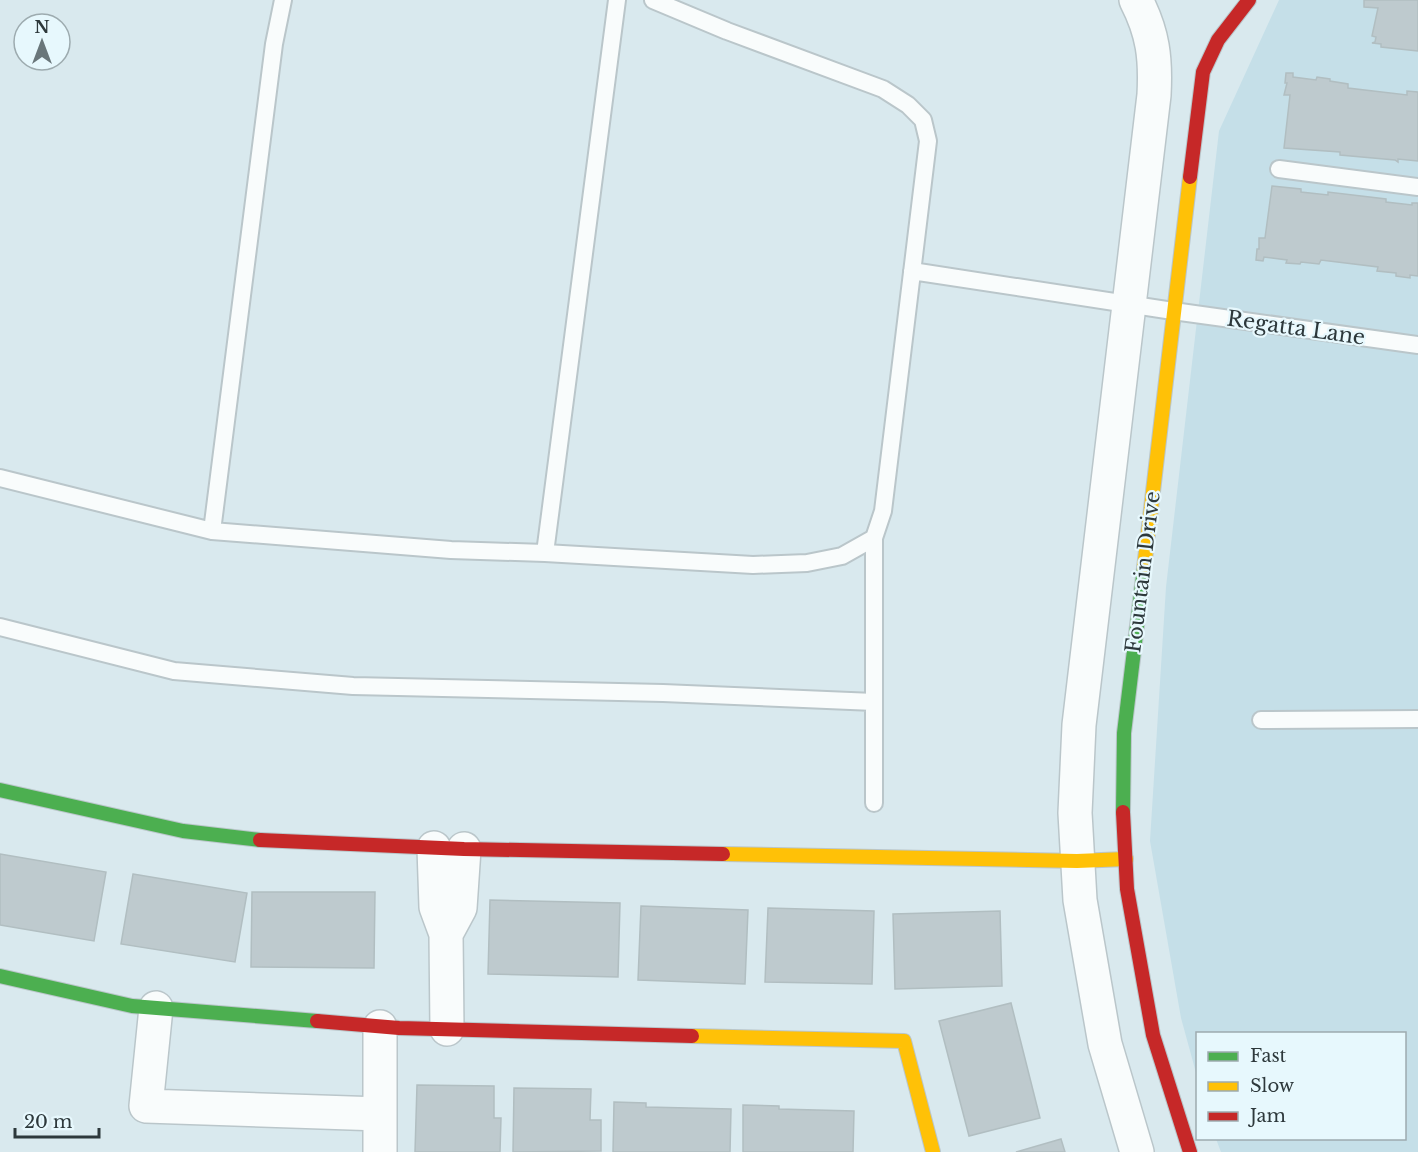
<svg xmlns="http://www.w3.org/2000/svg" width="1418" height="1152" viewBox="0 0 1418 1152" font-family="'Libre Baskerville',serif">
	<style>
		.built { fill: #c5dfe8 }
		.building { fill: #becace; stroke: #b1bec1; stroke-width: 1.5 }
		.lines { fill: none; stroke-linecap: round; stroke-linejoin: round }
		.lane-casing { stroke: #bac6ca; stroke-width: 20 }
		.street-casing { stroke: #bac6ca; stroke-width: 36 }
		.fast-casing { stroke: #bac6ca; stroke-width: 16 }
		.slow-casing { stroke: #bac6ca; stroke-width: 16 }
		.jam-casing { stroke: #bac6ca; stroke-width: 16 }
		.lane { stroke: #f9fcfc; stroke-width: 16 }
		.street { stroke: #f9fcfc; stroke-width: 33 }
		.fast { stroke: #4caf50; stroke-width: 14 }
		.slow { stroke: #ffc107; stroke-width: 14 }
		.jam { stroke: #c62828; stroke-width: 14 }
		.labels { text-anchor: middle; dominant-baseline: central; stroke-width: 4.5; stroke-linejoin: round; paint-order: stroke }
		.street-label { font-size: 21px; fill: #2d383b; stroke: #e7f8fd }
	</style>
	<rect width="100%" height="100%" fill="#d9e9ee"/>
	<path class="built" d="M1279 0H1418V1152H1221L1216 1139 1404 1138V1034H1198V1080L1181 1018 1150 841 1166 587 1219 131Z"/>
	<path class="building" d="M1364 0H1418V51L1381 47V44L1372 43 1375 42 1376 37 1372 36 1378 8 1364 7Z
		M1286 73H1293V77L1316 80 1317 77 1330 79V81L1348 84V88L1407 95V91L1418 92V161L1398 159V162L1395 160 1340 155V152L1284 148 1290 95H1284L1287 83H1285Z
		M1272 186 1301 189V192L1328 195V192L1386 199V202L1412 205V203H1418V276L1410 275V278L1396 276V273L1377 271 1378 267 1321 260 1319 264 1301 262 1300 264 1286 263 1287 260 1264 257 1263 261 1256 260 1257 249H1259V238H1265Z
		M0 854 106 872 94 941 0 925Z
		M133 874 247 893 235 962 121 944Z
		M252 892H375L374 968 251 967Z
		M490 900 620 903 618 977 488 974Z
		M641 906 748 910 745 984 638 980Z
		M768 908 874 911 872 984 765 982Z
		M1000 911 1002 986 895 989 893 914Z
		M1011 1003 1040 1118 969 1136 939 1021Z
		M417 1085 494 1086V1118H501L500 1152H415Z
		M514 1088 591 1089 590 1120H601V1151L513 1152Z
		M614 1102 646 1103V1107L731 1109 730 1152H613Z
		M743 1105 779 1106V1109L854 1111 853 1152H743Z
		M1061 1139 1065 1152H1016Z"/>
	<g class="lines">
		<defs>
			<path id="lane" d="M1279 169 1418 187
				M912 271 1173 311 1418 345
				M0 478 212 531 451 550 545 553 753 565 807 563 842 556 874 538 883 511 928 141 923 120 908 105 883 89 727 31 653 0
				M212 531 274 44 283 0
				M874 538V803
				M545 553 617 0
				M0 627 174 671 353 686 663 693 874 702
				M1261 720 1418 719"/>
			<path id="street" d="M1136 0C1153 33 1156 58 1154 95L1079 725 1075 813 1080 900 1105 1044 1137 1152
				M434 848 436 907 446 934 447 1029
				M446 934 460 908 464 849
				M156 1008 146 1106 380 1114V1152
				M380 1114V1027"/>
			<path id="fast" d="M0 790 183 831 260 840
				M1123 812 1124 733 1144 568
				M0 976 132 1006 317 1021"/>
			<path id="slow" d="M1144 568 1190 177
				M723 854 1077 861 1126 859
				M692 1036 904 1041 933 1152"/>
			<path id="jam" d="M1190 177 1203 72 1218 40 1249 0
				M1123 812 1127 889 1153 1035 1190 1152
				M260 840 464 849 723 854
				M317 1021 399 1028 692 1036"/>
		</defs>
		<use href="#lane" class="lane-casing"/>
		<use href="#street" class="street-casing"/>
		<use href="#fast" class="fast-casing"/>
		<use href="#slow" class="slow-casing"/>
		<use href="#jam" class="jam-casing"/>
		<use href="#lane" class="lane"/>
		<use href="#street" class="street"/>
		<use href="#fast" class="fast"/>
		<use href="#slow" class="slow"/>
		<use href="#jam" class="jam"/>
	</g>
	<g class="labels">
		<g class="street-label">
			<text transform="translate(1296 328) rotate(8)">Regatta Lane</text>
			<text transform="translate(1143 572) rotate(-83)">Fountain Drive</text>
		</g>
	</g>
	<rect x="1196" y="1032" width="210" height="108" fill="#e7f8fd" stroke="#9dabaf" stroke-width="1.5"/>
	<rect x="1208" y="1052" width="30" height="9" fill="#4caf50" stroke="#9dabaf" stroke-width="1.5"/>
	<text x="1250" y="1062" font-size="18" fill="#2d383b">Fast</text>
	<rect x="1208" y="1082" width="30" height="9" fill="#ffc107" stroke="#9dabaf" stroke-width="1.5"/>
	<text x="1250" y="1092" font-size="18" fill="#2d383b">Slow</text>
	<rect x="1208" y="1112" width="30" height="9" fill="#c62828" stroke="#9dabaf" stroke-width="1.5"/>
	<text x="1250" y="1122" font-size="18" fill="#2d383b">Jam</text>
	<g transform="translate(42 42)"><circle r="28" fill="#e7f8fd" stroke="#9dabaf" stroke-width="1.5"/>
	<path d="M0-4.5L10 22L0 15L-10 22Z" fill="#69767a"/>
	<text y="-9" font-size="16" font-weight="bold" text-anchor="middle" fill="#2d383b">N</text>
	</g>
	<path d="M15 1128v9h84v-9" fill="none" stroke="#2d383b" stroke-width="3"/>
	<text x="24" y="1128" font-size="18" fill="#2d383b" stroke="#e7f8fd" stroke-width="4.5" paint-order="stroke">20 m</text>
</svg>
